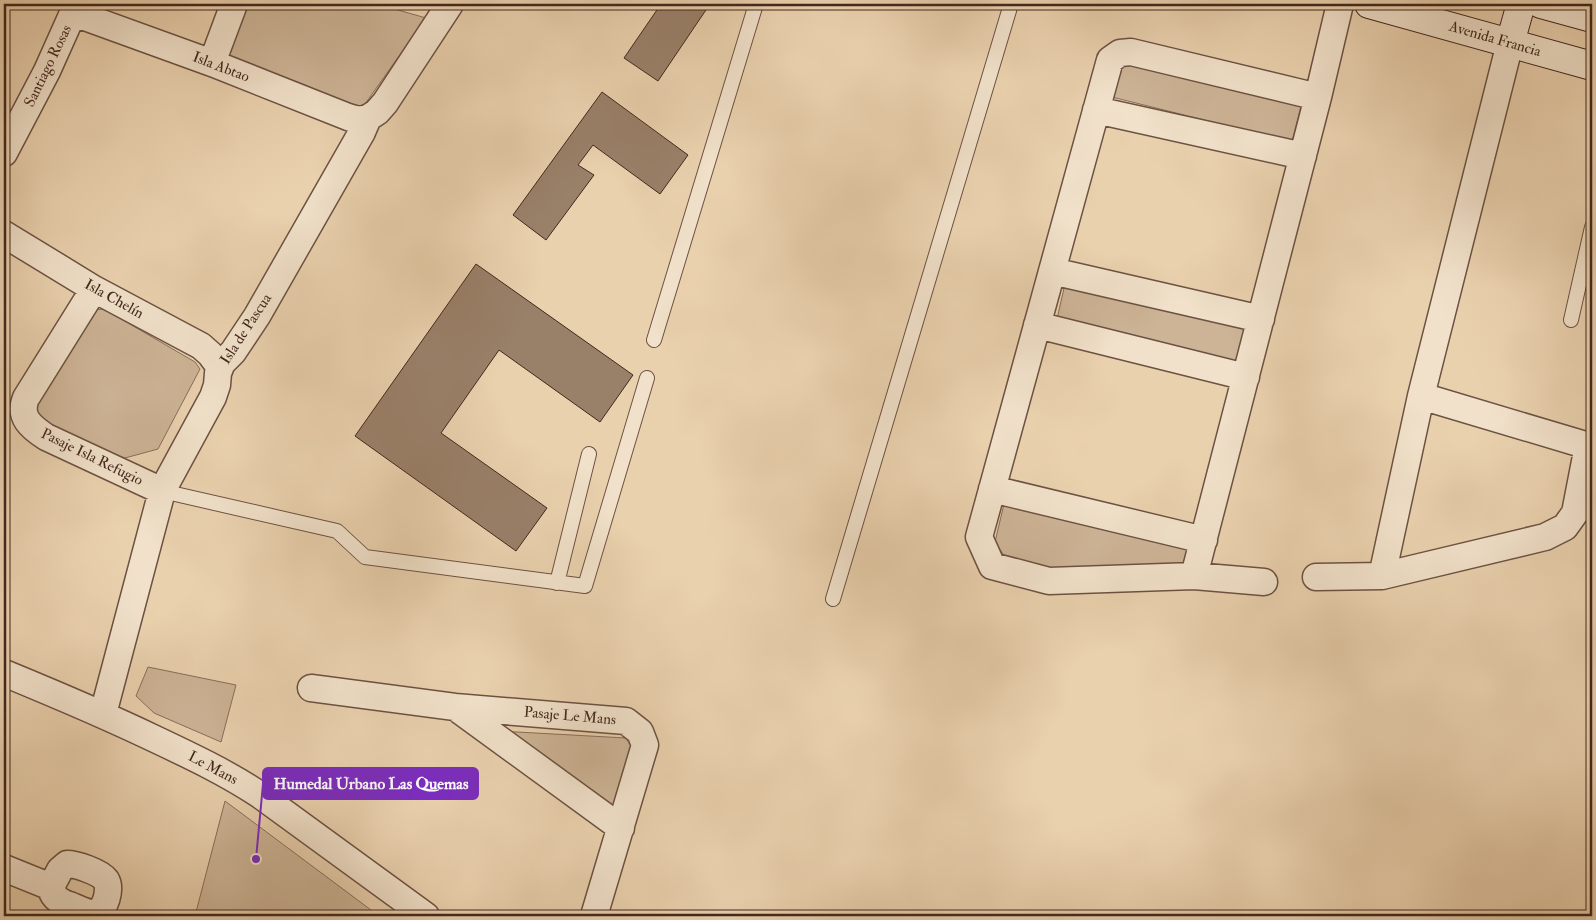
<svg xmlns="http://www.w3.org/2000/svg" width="1596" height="920" viewBox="0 0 1596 920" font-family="'IM FELL Double Pica',serif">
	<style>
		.green { fill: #cdb496; stroke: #886e5a }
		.building { fill: #998069; stroke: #42281e }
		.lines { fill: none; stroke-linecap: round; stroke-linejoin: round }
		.lane-casing { stroke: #6c5242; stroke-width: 16 }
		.street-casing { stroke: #6c5242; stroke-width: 29 }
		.secondary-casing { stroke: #42281e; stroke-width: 30 }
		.lane { stroke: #f1e1ca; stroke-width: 14 }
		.street { stroke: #f1e1ca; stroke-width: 26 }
		.secondary { stroke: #f1e1ca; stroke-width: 28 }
		.labels { text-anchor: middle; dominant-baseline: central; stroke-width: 5; stroke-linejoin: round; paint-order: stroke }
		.street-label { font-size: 15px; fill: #42281e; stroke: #f1e1ca }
		.leader { fill: none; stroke: #7b2cbf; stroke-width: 2 }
		.callout-dot { fill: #7b2cbf; stroke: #f1e1ca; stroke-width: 2 }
		.callout { fill: #7b2cbf; stroke: #7b2cbf; stroke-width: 2 }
		.callout-label { font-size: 16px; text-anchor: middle; font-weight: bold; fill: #fff }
	</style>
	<rect width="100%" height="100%" fill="#ead1ae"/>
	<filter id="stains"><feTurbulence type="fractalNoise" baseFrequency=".004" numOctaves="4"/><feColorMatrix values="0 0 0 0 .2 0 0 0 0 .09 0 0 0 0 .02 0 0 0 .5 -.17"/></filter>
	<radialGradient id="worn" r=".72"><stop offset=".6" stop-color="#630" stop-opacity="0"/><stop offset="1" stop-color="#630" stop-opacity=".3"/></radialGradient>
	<path class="green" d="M240 4H377L426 18 365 104 341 111 222 53Z
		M1121 61 1301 106 1292 142 1112 97Z
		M1065 284 1245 329 1236 364 1057 319Z
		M104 309 195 362 200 369 158 449 125 458 65 438 36 413 38 390 93 310Z
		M1004 504 1193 547 1185 564 1051 571 1005 557 995 542Z
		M148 667 236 685 221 742 154 713 136 696Z
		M499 731 626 738 635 753 618 816Z
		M225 801 379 916H195Z"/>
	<path class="building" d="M661 4H710L658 81 624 58Z
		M602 92 688 155 660 194 593 145 578 165 594 175 546 240 513 215Z
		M476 264 633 375 600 422 499 350 441 433 547 508 516 551 355 436Z"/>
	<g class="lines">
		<defs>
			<path id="lane" d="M1571 320 1592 227
				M654 340 756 4
				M162 491 337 531 365 557 585 586 647 378
				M557 583 589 454
				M833 599 1011 4"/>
			<path id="street" d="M74 13 212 63 348 117 358 120 368 118
				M212 63 234 4
				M1096 110 1303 156
				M4 153 47 71 77 4
				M4 234 94 289 201 346 210 354 216 362 222 363
				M1052 271 1261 319
				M94 289 26 398C18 417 31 427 46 437L162 491
				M1037 325 1246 377
				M1421 396 1592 447
				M992 489 1204 540
				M1194 576 1318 97 1340 4
				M1382 576 1421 396 1510 43
				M1316 577 1382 576 1545 537 1565 527 1575 513 1588 446
				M1264 582 1194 576 1049 581 992 566 979 537 1110 60 1120 53 1131 52 1318 97
				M4 673C55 694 105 715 155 739 191 756 227 773 260 795L426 916
				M311 688 455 707 626 721 640 732 645 745 594 916
				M455 707 621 828
				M103 714 162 491 213 397 217 385 218 373 222 363 233 352 257 316 362 132 368 118 377 112 385 103 450 4
				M67 864C76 864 100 872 106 880 111 888 106 911 95 913 87 914 76 907 69 905 60 902 52 897 51 887L60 870Z
				M4 868 51 887"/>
			<path id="secondary" d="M1369 4 1592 66
				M1541 4 1592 18
				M1510 43 1521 4"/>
		</defs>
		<use href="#lane" class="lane-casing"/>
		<use href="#street" class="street-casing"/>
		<use href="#secondary" class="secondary-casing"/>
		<use href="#lane" class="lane"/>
		<use href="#street" class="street"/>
		<use href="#secondary" class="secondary"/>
	</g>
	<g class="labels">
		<g class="street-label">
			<text transform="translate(1495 39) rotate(16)">Avenida Francia</text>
			<text transform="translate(48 66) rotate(-64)">Santiago Rosas</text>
			<text transform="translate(221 67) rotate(21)">Isla Abtao</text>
			<text transform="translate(114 299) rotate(29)">Isla Chelín</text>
			<text transform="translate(246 329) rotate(-57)">Isla de Pascua</text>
			<text transform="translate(92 457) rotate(26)">Pasaje Isla Refugio</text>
			<text transform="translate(570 716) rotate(5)">Pasaje Le Mans</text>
			<text transform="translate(213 768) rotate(28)">Le Mans</text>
		</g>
	</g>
	<path class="leader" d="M256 859L263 784"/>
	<circle class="callout-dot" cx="256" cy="859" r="5"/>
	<rect class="callout" x="263" y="768" width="215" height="31" rx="5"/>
	<g class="callout-label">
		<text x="371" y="789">Humedal Urbano Las Quemas</text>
	</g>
	<rect width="1596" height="920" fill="none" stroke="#ead1ae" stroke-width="20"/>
	<rect x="5" y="5" width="1586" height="910" fill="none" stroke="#42281e" stroke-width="2.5"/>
	<rect x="10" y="10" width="1576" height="900" fill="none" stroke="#42281e"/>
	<rect width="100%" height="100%" filter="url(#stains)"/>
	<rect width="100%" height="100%" fill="url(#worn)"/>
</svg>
